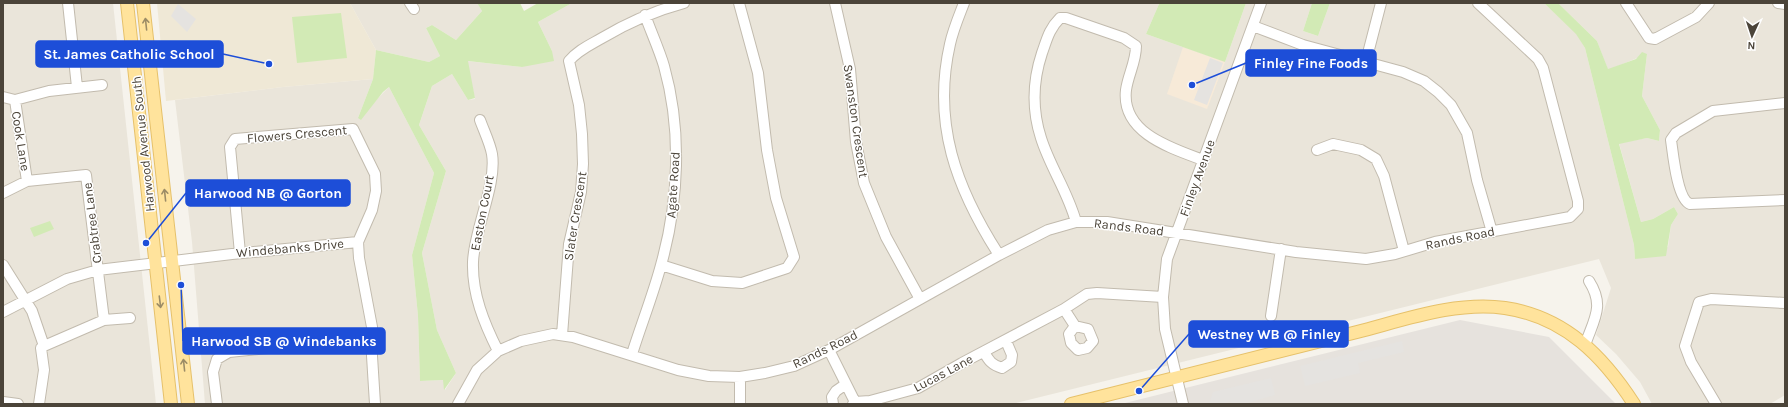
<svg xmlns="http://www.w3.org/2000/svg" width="1788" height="407" viewBox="0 0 1788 407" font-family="Karla,sans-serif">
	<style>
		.residential { fill: #eae5da }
		.commercial { fill: #f7ead8 }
		.industrial { fill: #e6e2dd }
		.education { fill: #efe8d6 }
		.green { fill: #d2eab5 }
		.parking { fill: #e5e3e0 }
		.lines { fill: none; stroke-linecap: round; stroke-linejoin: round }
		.minor-casing { stroke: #c2bbae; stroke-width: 12 }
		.major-casing { stroke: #e6c16a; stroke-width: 14 }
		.minor { stroke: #fff; stroke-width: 10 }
		.major { stroke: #ffe39c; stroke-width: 12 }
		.oneway { stroke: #9c8c66 }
		.labels { text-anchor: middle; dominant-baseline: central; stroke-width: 3; stroke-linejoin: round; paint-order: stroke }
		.street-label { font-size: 13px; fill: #4b4439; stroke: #fff }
		.leader { fill: none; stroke: #1d4ed8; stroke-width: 1.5 }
		.callout-dot { fill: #1d4ed8; stroke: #fff; stroke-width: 1.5 }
		.callout { fill: #1d4ed8; stroke: #1d4ed8; stroke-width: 1.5 }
		.callout-label { font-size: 14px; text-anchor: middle; font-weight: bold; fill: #fff }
	</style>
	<rect width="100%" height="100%" fill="#f6f3ec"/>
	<path class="residential" d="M3 3H113L156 404H3Z
		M350 3H477L482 11 456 40 432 25 426 28 440 56 429 62 376 50Z
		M572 3H1157L1159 4 1146 34 1225 62 1246 3H1312L1303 31 1318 36 1330 3H1544L1577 34 1585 48 1634 245 1635 259 1668 247 1671 225 1678 214 1674 207 1653 219 1641 222 1619 143 1647 138 1659 141 1660 130 1642 96 1647 54 1608 70 1597 41 1558 3H1785V395L1770 404H1652L1640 382 1616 354 1596 335 1611 288 1599 259 1012 404H205L192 242 175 100 283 87 373 79 358 118 389 87 434 173 412 255 418 316 420 381 444 380 445 390 456 373 437 330 422 253 446 171 419 125 432 86 452 74 468 100 475 99 467 61 522 67 552 51 538 22Z"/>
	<path class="commercial" d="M1183 47 1225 62 1207 109 1167 94Z"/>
	<path class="industrial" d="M1460 320 1549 337 1616 404H1121Z"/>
	<path class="education" d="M157 3H350L376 50 373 79 283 87 166 101Z"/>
	<path class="green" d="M477 3H520L524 11 538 3H572L538 22 552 51 554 61 522 67 468 61 475 98 468 100 452 74 432 86 419 125 446 171 422 253 437 330 456 373 444 390 443 380 420 381 418 316 412 255 434 173 389 87 383 92 361 120 358 118 373 79 376 50 429 62 440 56 426 28 432 25 456 40 482 11Z
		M1157 3H1246L1225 62 1146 34 1159 4Z
		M1312 3H1330L1318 36 1303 31Z
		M1544 3H1558L1597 41 1608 69 1636 59 1642 52 1647 54 1642 96 1660 130 1659 141 1647 138 1619 144 1641 222 1653 219 1674 207 1678 214 1671 225 1666 256 1635 259 1634 245 1585 48 1576 34Z
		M341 13 347 58 297 63 292 17Z
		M50 221 54 229 34 237 30 228Z"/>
	<path class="parking" d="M178 4 196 19 187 32 171 16Z
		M1210 58 1223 63 1207 105 1194 100Z
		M1402 341 1404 352 1358 363 1360 373 1305 386 1300 366Z
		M1271 378 1275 395 1244 404H1231L1230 401 1225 404H1209L1213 392Z"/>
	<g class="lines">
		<defs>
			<path id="minor" d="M68 3 77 87
				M410 3 414 9
				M835 3 850 69 856 142 864 183 886 237 920 299
				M964 3C959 16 953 30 950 44 932 123 956 188 999 255
				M1626 3 1649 38 1655 39 1696 17 1709 3
				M1778 3 1785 4
				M1253 26 1303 45 1403 72 1424 81 1438 92 1451 105 1467 133 1477 180 1492 232
				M1366 61 1381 3
				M3 97 15 100 49 91 102 85
				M15 100 27 181
				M1785 103 1713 111 1676 133 1671 140C1673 153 1677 199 1690 204L1785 200
				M480 120C484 131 490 143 492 154 497 184 474 230 473 262 472 294 484 323 498 351
				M1317 150 1333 144 1361 150 1376 159 1384 176 1404 251
				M3 193 27 181 86 175 104 320
				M1076 222C1068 192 1050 167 1041 138 1032 110 1033 80 1042 53 1047 39 1049 29 1060 18H1066L1124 38 1136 46C1136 62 1128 75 1126 90 1121 133 1171 148 1203 160
				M240 253 230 147 235 139 353 129 375 174 376 191 372 210 358 242 359 258 372 327V356L375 404
				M3 265 32 311 44 346
				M661 265 712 281 742 283 787 268 794 257 776 198 767 150 758 73 739 3
				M1064 309 1075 326
				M3 312 67 279 98 270 232 254 358 242
				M1271 316 1281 249
				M1075 326 1088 329 1093 341 1087 348 1078 350 1071 343 1069 334Z
				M562 335 569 244 581 192 583 164 582 134 579 105 569 61C578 50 590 45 602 38 629 22 654 11 684 3
				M1585 345C1594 319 1605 306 1589 281
				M44 346 104 320 130 318
				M829 350 855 402
				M984 352C989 361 992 365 1002 368L1011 362 1012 355 1006 341
				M632 354C641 325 653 295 661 265 679 201 682 130 664 66 659 49 651 32 645 15
				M3 402 18 404
				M39 404 44 370 41 348 44 346
				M217 404 213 372 217 359 229 352 372 337
				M458 404 477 370 498 351 521 341 553 334 573 337 678 370 709 376 740 377 765 373 794 366 829 350 999 255 1048 230 1076 222H1107L1296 252 1366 259 1395 254 1435 242 1570 217 1578 209V201L1543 68 1538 59 1478 3
				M740 404V377
				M833 404 832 397 836 391 846 384
				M853 404 855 402 870 401 918 388 962 363 1064 309 1087 294 1097 293 1163 297
				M1183 404 1165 329 1163 297 1167 259 1261 3
				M1716 404 1691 362 1685 346 1699 302 1711 299 1785 303"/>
			<path id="major" d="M127 3 171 404
				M143 3 188 404
				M1071 404C1167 380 1262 355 1357 332 1404 320 1456 301 1505 308 1565 317 1603 356 1634 404"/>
		</defs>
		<use href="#minor" class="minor-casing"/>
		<use href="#major" class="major-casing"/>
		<use href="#minor" class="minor"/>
		<use href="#major" class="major"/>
	</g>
	<defs><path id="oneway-shaft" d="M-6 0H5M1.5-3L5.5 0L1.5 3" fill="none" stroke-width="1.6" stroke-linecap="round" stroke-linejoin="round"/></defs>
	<g class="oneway">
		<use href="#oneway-shaft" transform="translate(146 24) rotate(-96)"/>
		<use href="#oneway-shaft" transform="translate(165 195) rotate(-96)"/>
		<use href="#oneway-shaft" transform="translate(160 302) rotate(83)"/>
		<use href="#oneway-shaft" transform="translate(184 365) rotate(-96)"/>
	</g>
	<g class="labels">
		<g class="street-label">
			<text transform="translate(856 121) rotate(82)">Swanston Crescent</text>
			<text transform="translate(297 134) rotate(-5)">Flowers Crescent</text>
			<text transform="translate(21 141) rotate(81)">Cook Lane</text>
			<text transform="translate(143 144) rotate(-96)">Harwood Avenue South</text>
			<text transform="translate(1197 178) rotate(-70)">Finley Avenue</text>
			<text transform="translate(673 185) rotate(-86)">Agate Road</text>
			<text transform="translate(482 213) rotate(-79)">Easton Court</text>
			<text transform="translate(575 216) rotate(-81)">Slater Crescent</text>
			<text transform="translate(92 223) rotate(-97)">Crabtree Lane</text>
			<text transform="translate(1129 227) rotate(7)">Rands Road</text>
			<text transform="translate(1460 238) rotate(-12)">Rands Road</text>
			<text transform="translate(290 248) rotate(-5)">Windebanks Drive</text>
			<text transform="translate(825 349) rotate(-26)">Rands Road</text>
			<text transform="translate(943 373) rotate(-28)">Lucas Lane</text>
		</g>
	</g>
	<path class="leader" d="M269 64L223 54M1192 85L1246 63M146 243L186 193M1139 391L1189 334M181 285L183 341"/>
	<g class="callout-dot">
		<circle cx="269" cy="64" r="4"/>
		<circle cx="1192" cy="85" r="4"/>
		<circle cx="146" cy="243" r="4"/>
		<circle cx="1139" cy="391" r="4"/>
		<circle cx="181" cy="285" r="4"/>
	</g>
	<g class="callout">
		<rect x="36" y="41" width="187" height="26" rx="4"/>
		<rect x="1246" y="50" width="130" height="26" rx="4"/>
		<rect x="186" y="180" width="164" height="26" rx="4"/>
		<rect x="1189" y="321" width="159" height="26" rx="4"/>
		<rect x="183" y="328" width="202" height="26" rx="4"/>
	</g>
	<g class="callout-label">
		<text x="129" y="59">St. James Catholic School</text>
		<text x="1311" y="68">Finley Fine Foods</text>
		<text x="268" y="198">Harwood NB @ Gorton</text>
		<text x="1269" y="339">Westney WB @ Finley</text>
		<text x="284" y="346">Harwood SB @ Windebanks</text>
	</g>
	<rect width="1788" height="407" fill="none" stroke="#4b4439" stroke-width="8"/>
	<g transform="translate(1752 36) rotate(183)" stroke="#ffffff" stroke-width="3" paint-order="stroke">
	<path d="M0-3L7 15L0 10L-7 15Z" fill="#4b4439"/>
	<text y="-6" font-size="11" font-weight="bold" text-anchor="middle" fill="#4b4439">N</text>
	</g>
</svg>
